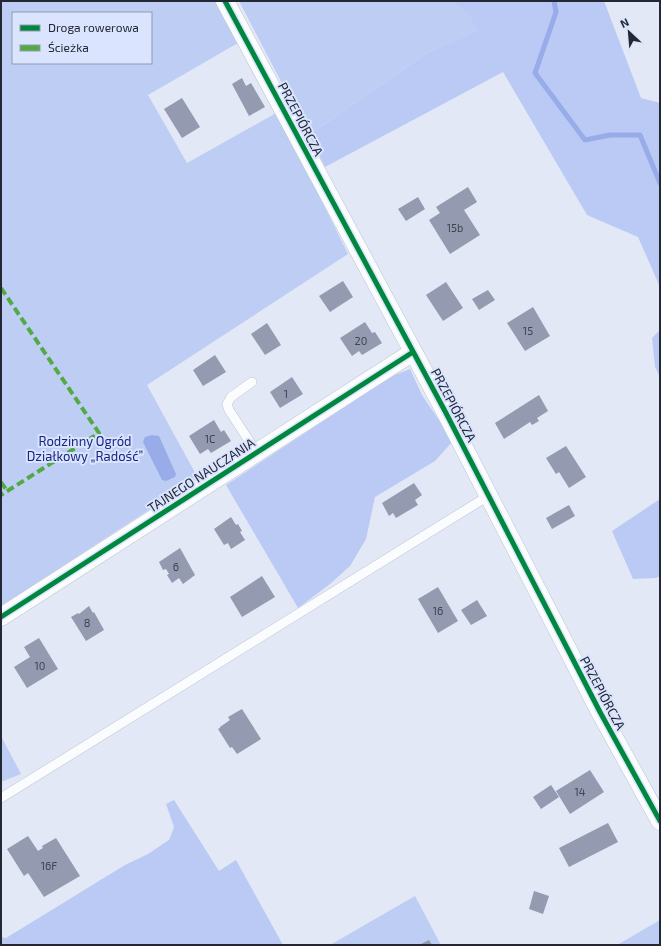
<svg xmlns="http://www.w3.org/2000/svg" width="661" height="946" viewBox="0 0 661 946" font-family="'Exo 2',sans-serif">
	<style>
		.green { fill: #becdf4; fill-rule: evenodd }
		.forest { fill: #bacaf5 }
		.water { fill: #97ace8 }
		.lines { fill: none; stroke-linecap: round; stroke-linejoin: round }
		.stream { stroke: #97ace8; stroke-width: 5 }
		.building { fill: #949aaf }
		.lane-casing { stroke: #bfc4d1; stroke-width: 10 }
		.street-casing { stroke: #bfc4d1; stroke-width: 19 }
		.lane { stroke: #fbfcfe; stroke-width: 9 }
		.street { stroke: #fbfcfe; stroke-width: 18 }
		.quiet { stroke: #53aa45; stroke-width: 4; stroke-dasharray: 8 4; stroke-linecap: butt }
		.cycleway-casing { stroke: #dae4fe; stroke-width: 8 }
		.cycleway { stroke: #00873e; stroke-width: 5 }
		.labels { text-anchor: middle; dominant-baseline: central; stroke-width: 4; stroke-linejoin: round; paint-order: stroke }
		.number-label { font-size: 11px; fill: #3f4453 }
		.street-label { font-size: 13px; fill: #232834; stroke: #dae4fe }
		.park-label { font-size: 13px; fill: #172581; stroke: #dae4fe }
	</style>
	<rect width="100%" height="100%" fill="#e2e8f6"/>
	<path class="green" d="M1 1H215L238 43 148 95 187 163 278 112 348 254 147 385 198 478 1 606ZM13 13H151V63H13Z
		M239 1H452L470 17 479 31 427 53 309 135Z
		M1 736 21 774 1 782Z
		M415 896 441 945H330Z
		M660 920V945H617Z"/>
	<path class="forest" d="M452 1H604L641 98 660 103V287L638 237 587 215 503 72 325 167 309 135 427 53 478 31 470 17Z
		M660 330V377L655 367 652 338Z
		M410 369 422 395 453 441 435 461 375 497 366 539 350 566 330 584 298 608 226 485 392 376Z
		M660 499V576L656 578 633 579 612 531Z
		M174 800 219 871 236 860 283 945H1V937L6 938 125 865 148 854 169 840 174 827 166 804Z"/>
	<path class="water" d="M152 435 159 436 176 474 175 477 166 481 162 480 143 442 145 437Z"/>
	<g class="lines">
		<path class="stream" d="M554 1 556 12 535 73 585 140 610 135H640L660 183"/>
	</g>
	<path class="building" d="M242 78 246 86 251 83 265 107 249 116 232 84Z
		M182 98 200 127 182 138 164 109Z
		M468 187 477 202 464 210 480 235 450 254 429 220 440 213 436 207Z
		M418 197 425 209 406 221 398 209Z
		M343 281 353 297 330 312 319 296Z
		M446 282 463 308 443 321 426 295Z
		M488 290 495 300 479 310 472 299Z
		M533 307 550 336 525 351 507 323Z
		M365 322 372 333 375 332 382 343 362 355 359 351 352 356 340 338Z
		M267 323 281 345 265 355 251 334Z
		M215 355 226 372 203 386 193 370Z
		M292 377 303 394 280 408 270 392Z
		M539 395 548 411 537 418 539 421 532 425 530 422 504 439 495 423Z
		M214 420 221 432 224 430 231 441 211 453 208 449 200 454 189 436Z
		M566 446 586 477 569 488 559 472 556 474 546 458Z
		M414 483 422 495 415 500 418 505 396 518 393 513 389 516 382 503Z
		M569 505 575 516 552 529 546 518Z
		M231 517 236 525 238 524 242 531 240 532 245 540 231 549 228 543 224 545 214 529Z
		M180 548 195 575 183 584 179 578 172 583 167 575 169 574 166 569 163 570 159 562Z
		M262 576 275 597 242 617 230 597Z
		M438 587 458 621 438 633 418 599Z
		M477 600 487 616 471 625 461 610Z
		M89 606 93 613 94 612 104 630 86 641 71 617 78 613 79 614Z
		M39 638 58 669 27 688 14 667 30 657 24 647Z
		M242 709 261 739 237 754 232 747 230 748 218 729 220 728V727L230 720 228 717Z
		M590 770 604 792 570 814 556 791Z
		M551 785 559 797 541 809 533 797Z
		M608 823 618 842 569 867 559 848Z
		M28 836 38 851 43 848 42 846 56 838 80 876 44 897 28 873 24 876 7 849Z
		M534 891 549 896 543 914 529 909Z
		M429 940 432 945H419Z"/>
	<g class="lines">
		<defs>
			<path id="lane" d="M252 382 231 397 227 404 229 410 257 453
				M1 798 488 496"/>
			<path id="street" d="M225 1 446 413 600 712 660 821
				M1 617 413 352"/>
		</defs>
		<use href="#lane" class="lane-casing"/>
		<use href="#street" class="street-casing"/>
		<use href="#lane" class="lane"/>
		<use href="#street" class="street"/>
		<path class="quiet" d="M1 288 99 433 1 495
			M1 482 7 491"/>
		<defs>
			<path id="cycleway" d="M225 1 446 413 600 712 660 821
				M1 617 413 352"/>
		</defs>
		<use href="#cycleway" class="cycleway-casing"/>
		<use href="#cycleway" class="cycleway"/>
	</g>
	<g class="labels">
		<g class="number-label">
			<text x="455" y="227">15b</text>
			<text x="528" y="330">15</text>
			<text x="361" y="340">20</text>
			<text x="286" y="393">1</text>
			<text x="210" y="438">1C</text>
			<text x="176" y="566">6</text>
			<text x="438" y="610">16</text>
			<text x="87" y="622">8</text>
			<text x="40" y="665">10</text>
			<text x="580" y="791">14</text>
			<text x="49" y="865">16F</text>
		</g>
		<g class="street-label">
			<text transform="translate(301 119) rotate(62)">PRZEPIÓRCZA</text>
			<text transform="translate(454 405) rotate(62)">PRZEPIÓRCZA</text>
			<text transform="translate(201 475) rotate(-33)">TAJNEGO NAUCZANIA</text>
			<text transform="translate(603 693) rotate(62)">PRZEPIÓRCZA</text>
		</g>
		<g class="park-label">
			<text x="85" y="441">Rodzinny Ogród<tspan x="85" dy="15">Działkowy „Radość”</tspan></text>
		</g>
	</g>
	<rect width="661" height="946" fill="none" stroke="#232834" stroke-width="4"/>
	<rect x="12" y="12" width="140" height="52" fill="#dae4fe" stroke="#9199ad"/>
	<rect x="20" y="25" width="20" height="6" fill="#00873e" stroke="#9199ad"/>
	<text x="48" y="32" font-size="12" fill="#232834">Droga rowerowa</text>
	<rect x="20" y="45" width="20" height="6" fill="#53aa45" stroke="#9199ad"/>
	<text x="48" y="52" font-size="12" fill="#232834">Ścieżka</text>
	<g transform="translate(629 32) rotate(334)" stroke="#dae4fe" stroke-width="3" paint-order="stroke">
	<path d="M0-3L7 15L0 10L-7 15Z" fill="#232834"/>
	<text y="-6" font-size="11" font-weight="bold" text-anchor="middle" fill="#232834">N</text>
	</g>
</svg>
